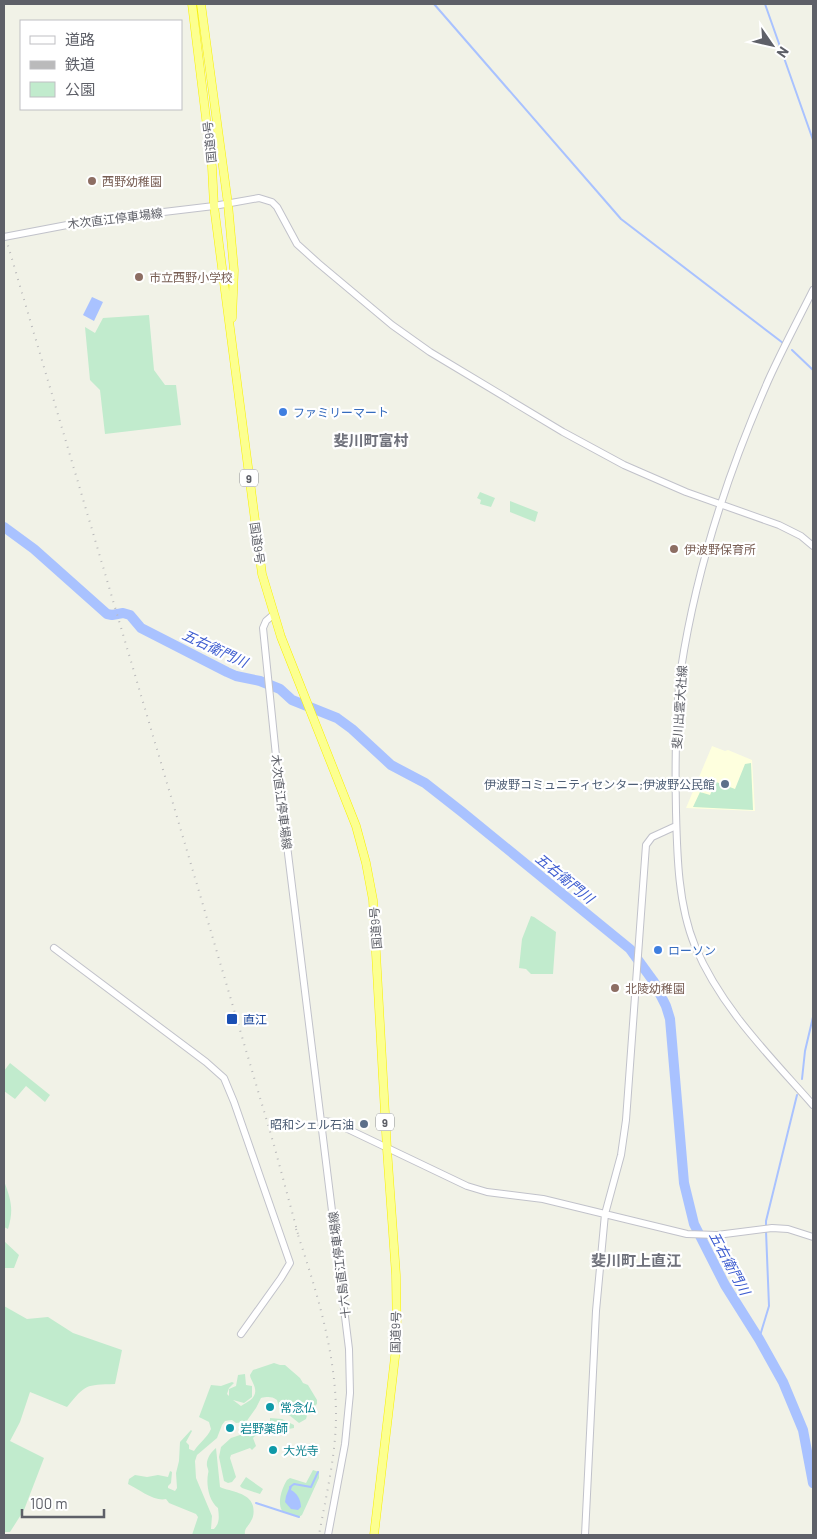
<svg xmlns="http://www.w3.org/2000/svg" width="817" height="1539" viewBox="0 0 817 1539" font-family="Barlow,'Noto Sans JP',sans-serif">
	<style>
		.commercial { fill: #feffde }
		.green { fill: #c1ebcd }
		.water { fill: #a9c2ff }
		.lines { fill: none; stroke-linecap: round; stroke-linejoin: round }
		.stream { stroke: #a9c2ff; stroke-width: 2 }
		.river { stroke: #a9c2ff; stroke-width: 10 }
		.secondary-casing { stroke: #c1c2ca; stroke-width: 8 }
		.highway-casing { stroke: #f8f000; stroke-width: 9 }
		.secondary { stroke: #fff; stroke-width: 6 }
		.highway { stroke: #fcff90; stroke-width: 8 }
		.rail { stroke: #bababb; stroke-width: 2; stroke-dasharray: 1 6; stroke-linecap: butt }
		.secondary-bridge-casing { stroke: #c1c2ca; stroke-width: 8; stroke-linecap: butt }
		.secondary-bridge { stroke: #fff; stroke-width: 6 }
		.education-dot { fill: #8d6e63; stroke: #fff; stroke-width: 2 }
		.shop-dot { fill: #3f7fe0; stroke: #fff; stroke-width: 2 }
		.service-dot { fill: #5c6f8a; stroke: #fff; stroke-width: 2 }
		.transit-dot { fill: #1a4fb4; stroke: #fff; stroke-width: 2 }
		.culture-dot { fill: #0f9aa8; stroke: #fff; stroke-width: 2 }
		.labels { text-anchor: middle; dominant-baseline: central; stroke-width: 4.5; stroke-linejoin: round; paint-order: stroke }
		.shield { fill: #fff; stroke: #8e9095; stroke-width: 1 }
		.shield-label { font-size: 11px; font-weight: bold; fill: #5e6068 }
		.street-label { font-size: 12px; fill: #5e6068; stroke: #fff }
		.education-label { font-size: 12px; fill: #785e54; stroke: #fff; text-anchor: start }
		.shop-label { font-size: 12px; fill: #366cbe; stroke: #fff; text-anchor: start }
		.service-label { font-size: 12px; fill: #4e5e75; stroke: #fff; text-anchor: end }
		.transit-label { font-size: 12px; fill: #164399; stroke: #fff; text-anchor: start }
		.culture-label { font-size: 12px; fill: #0d838f; stroke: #fff; text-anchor: start }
		.water-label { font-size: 14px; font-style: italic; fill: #3e5dd0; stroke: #fff }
		.quarter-label { font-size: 15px; font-weight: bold; fill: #6f717b; stroke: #fff }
	</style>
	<rect width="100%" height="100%" fill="#f1f2e7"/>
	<path class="commercial" d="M712 746 725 751 728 750 752 760 755 811 686 808Z"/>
	<path class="green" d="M149 315 154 370 165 385H176L181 425 105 434 100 390 90 380 85 327 95 333 103 318Z
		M480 492 495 498 491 507 480 504 481 500 477 498Z
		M510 501 538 512 535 522 510 512Z
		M751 763 753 810 693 807 700 792 710 795 716 782 735 789 745 764Z
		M531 916 534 917 556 932 553 974H531L526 969 519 968 522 939Z
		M10 1063 50 1095 45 1102 26 1086 15 1099 4 1091V1071Z
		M4 1181C11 1200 14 1209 8 1229L4 1227Z
		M4 1241 19 1255 14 1268H4Z
		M4 1306 27 1319 48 1317 73 1333 122 1350 115 1384C85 1385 86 1384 67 1407L30 1392 20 1422 10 1441 44 1458 24 1510 10 1532H4Z
		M274 1363 280 1365H285L300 1378 303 1383 308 1385 317 1400V1404L308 1412 306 1419 299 1423 279 1407 277 1400C271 1396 267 1397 261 1398L256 1408 246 1422 236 1423 232 1420 225 1421 222 1425 217 1438 197 1455 195 1461 196 1478 212 1516 211 1529H214C220 1523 219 1516 218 1508 209 1501 206 1485 208 1474 209 1470 208 1470 207 1466 206 1459 211 1452 216 1448L220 1487C231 1492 249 1492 253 1506 254 1510 254 1517 251 1521 248 1527 244 1528 245 1535H192L198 1517 196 1514 169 1503 166 1499C155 1502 138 1489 128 1484L129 1479 135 1475 147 1477 158 1475 168 1477 170 1471 172 1472 171 1483 168 1486V1488L175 1491 177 1488 176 1473 179 1461 180 1442 191 1430 192 1431 186 1442 189 1445V1449L194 1451C200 1442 207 1438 211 1429L209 1422 199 1417 211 1385 221 1386 232 1382 234 1383 229 1388 227 1394 229 1396V1389L236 1386 238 1375 245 1374 246 1385 252 1386V1397L244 1403 233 1400 241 1406C249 1401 260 1397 253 1383 252 1380 250 1378 250 1375L253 1370Z
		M270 1418 282 1419 294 1425V1428L256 1435 253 1438 256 1446 252 1450 250 1448 231 1455 230 1458 236 1477 232 1482 228 1483 224 1481 219 1457 221 1447 231 1438 243 1434 248 1428 262 1423 270 1424Z
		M313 1470 319 1472V1478L302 1515 299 1517 282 1511C277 1502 282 1488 287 1480L290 1478 306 1483Z
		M246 1477 263 1489 260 1494 242 1488 240 1486Z"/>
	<path class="water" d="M92 297 103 302 94 321 83 315Z
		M290 1486H292L291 1490C297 1493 301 1500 301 1507L298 1510 291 1509 285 1502 286 1496Z"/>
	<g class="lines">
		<path class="stream" d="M434 4 621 219 783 343
			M765 4 813 140
			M792 350 813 370
			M802 1079 805 1051 813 1017
			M766 1226V1221L797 1095
			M759 1339 769 1306 766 1231
			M290 1487 294 1484 311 1487 318 1472
			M256 1503 299 1517"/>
		<path class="river" d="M4 527 34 549 107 614 112 615 123 613 130 615 141 628 227 672 236 676 260 681 280 689 292 700 337 718 352 729 391 765 425 783 462 812 630 949 654 982 666 1006 670 1019 684 1183 694 1224 725 1285 759 1339 783 1382 803 1430 813 1483"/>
		<defs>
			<path id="secondary" d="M88 221 214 206 259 198 272 202 277 207 297 244 318 263 392 325 430 352 563 432 624 465 686 492 779 525 801 536 813 546
				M813 290C798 320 782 350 768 381 728 472 696 571 681 669 675 716 675 764 676 811 677 854 678 905 695 946 721 1008 769 1055 813 1105
				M273 615 266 621 263 628 276 756 349 1349 350 1393 345 1444 328 1535
				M54 948 206 1062 224 1078 234 1102 290 1263 281 1278 241 1334
				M322 1121 333 1122 467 1186 487 1192 543 1199 687 1234 717 1235 772 1228 788 1229 813 1237
				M585 1535 596 1311 605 1214 621 1155 626 1120 646 845 652 837 676 826"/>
			<path id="highway" d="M192 4 212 167 214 206 262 574 281 637 356 826 366 863 373 900 387 1149 396 1275 397 1340 374 1535
				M201 4 228 204 234 270 232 318"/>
		</defs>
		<use href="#secondary" class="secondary-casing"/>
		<use href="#highway" class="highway-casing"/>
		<use href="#secondary" class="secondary"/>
		<use href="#highway" class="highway"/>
		<path class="rail" d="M4 232 274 1145 298 1234
			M296 1229C316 1289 336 1352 336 1415 336 1455 326 1496 319 1535"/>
		<defs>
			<path id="secondary-bridge" d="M4 237 88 221"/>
		</defs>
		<use href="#secondary-bridge" class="secondary-bridge-casing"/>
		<use href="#secondary-bridge" class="secondary-bridge"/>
	</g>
	<g class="education-dot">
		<circle cx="92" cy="181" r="5"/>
		<circle cx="139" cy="277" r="5"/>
		<circle cx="674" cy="549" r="5"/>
		<circle cx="615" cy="988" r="5"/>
	</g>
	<g class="shop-dot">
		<circle cx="283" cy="412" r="5"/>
		<circle cx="658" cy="950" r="5"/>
	</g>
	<g class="service-dot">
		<circle cx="725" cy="784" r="5"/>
		<circle cx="364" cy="1124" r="5"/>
	</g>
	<rect class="transit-dot" x="226" y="1013" width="12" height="12" rx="2.5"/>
	<g class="culture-dot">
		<circle cx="270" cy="1407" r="5"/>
		<circle cx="230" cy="1428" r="5"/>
		<circle cx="273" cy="1450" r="5"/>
	</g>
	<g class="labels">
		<g class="shield">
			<rect x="240" y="469.5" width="18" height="17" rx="4"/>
			<rect x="376" y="1113.5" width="18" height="17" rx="4"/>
		</g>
		<g class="shield-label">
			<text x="249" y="478">9</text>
			<text x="385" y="1122">9</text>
		</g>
		<g class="street-label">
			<text transform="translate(209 142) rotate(-96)">国道9号</text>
			<text transform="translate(115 218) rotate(-7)">木次直江停車場線</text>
			<text transform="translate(258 543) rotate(82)">国道9号</text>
			<text transform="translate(679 707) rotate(-86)">斐川出雲大社線</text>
			<text transform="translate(282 802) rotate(83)">木次直江停車場線</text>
			<text transform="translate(375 928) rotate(-94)">国道9号</text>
			<text transform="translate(339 1265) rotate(-97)">十六島直江停車場線</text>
			<text transform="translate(395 1332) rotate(-89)">国道9号</text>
		</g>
		<g class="education-label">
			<text x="102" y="181">西野幼稚園</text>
			<text x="149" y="277">市立西野小学校</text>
			<text x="684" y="549">伊波野保育所</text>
			<text x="625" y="988">北陵幼稚園</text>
		</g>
		<g class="shop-label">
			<text x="293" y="412">ファミリーマート</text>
			<text x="668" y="950">ローソン</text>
		</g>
		<g class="service-label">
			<text x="715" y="784">伊波野コミュニティセンター;伊波野公民館</text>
			<text x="354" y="1124">昭和シェル石油</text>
		</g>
		<g class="transit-label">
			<text x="243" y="1019">直江</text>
		</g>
		<g class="culture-label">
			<text x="280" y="1407">常念仏</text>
			<text x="240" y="1428">岩野薬師</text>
			<text x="283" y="1450">大光寺</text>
		</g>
		<g class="water-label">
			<text transform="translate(215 648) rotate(25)">五右衛門川</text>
			<text transform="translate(565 878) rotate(39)">五右衛門川</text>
			<text transform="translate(730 1263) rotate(62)">五右衛門川</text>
		</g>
		<g class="quarter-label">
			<text x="371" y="440">斐川町富村</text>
			<text x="636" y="1260">斐川町上直江</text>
		</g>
	</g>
	<rect width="817" height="1539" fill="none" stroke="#5e6068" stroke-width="10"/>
	<rect x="20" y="20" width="162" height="90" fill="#ffffff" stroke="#bfbfc3"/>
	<rect x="30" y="36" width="25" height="8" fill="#ffffff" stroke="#bfbfc3"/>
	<text x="65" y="45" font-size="15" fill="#5e6068">道路</text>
	<rect x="30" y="61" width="25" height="8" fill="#bababb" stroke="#bfbfc3"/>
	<text x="65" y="70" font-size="15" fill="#5e6068">鉄道</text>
	<rect x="30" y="82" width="25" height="15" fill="#c1ebcd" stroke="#bfbfc3"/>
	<text x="65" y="95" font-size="15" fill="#5e6068">公園</text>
	<g transform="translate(772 45) rotate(124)" stroke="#ffffff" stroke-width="4" paint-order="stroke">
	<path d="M0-4L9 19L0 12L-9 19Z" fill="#5e6068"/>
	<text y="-8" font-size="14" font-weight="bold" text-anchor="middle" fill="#5e6068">N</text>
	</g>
	<path d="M22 1509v8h82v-8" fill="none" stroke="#5e6068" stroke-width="2.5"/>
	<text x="30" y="1509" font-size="15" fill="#5e6068" stroke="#ffffff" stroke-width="4" paint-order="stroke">100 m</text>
</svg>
